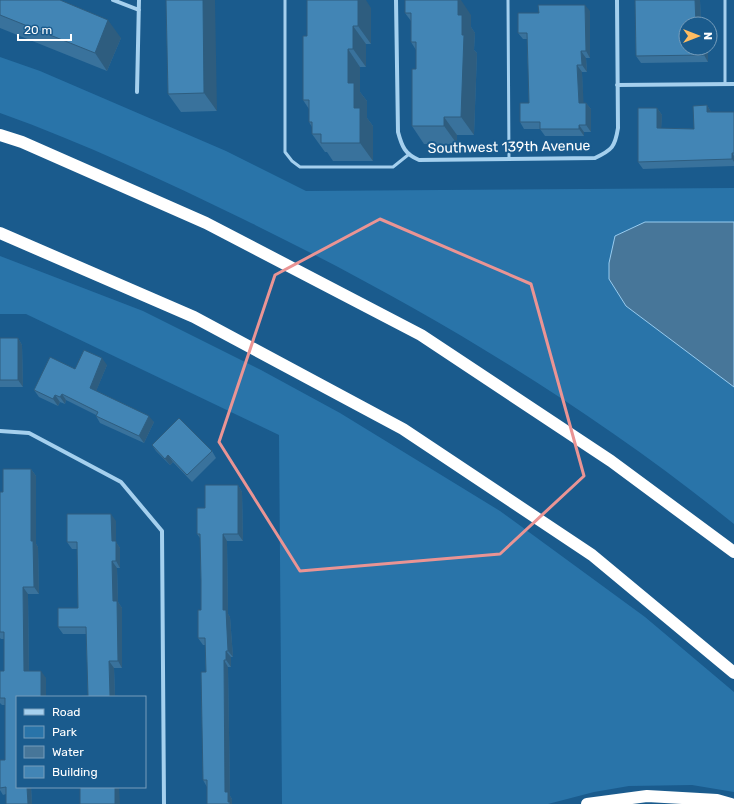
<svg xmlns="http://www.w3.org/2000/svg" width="734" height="804" viewBox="0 0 734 804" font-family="Rubik,sans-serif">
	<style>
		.green { fill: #2974a9 }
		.water { fill: #477699; stroke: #98ccf0 }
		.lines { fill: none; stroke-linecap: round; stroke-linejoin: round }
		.service { stroke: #a5d0ee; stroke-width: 3 }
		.minor { stroke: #a5d0ee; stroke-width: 4 }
		.motorway { stroke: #fff; stroke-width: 12 }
		.wall { fill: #39729c }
		.shaded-wall { fill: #2e5d7f }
		.building { fill: #4285b5; stroke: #2e5d7f }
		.marked { fill: none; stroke: #ea9494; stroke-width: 3; stroke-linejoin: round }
		.labels { text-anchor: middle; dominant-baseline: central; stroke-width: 4; stroke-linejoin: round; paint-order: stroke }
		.street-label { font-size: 14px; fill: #fff; stroke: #1a5b8d }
	</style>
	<rect width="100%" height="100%" fill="#1a5b8d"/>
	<path class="green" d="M0 57 40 71 226 151 306 191 734 188V222H645L609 279 626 306 734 387V524C584 403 418 304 245 220 165 181 84 143 0 113Z
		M0 256 143 311 261 370 340 413 500 511 645 617 734 692V792L692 785 629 786 594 792 548 804H282L279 435 26 314H0Z"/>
	<path class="water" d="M645 222H734V387L626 306 609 279V263L615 236Z"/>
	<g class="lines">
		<path class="service" d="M285 0V152L292 161 300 167H393L408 155
			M508 0 509 159
			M725 0V84"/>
		<path class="minor" d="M113 0 139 10
			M396 0 398 132C402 147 405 154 419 160L595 158C612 150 615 147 618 128L617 0
			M617 85 734 84
			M137 92 139 0
			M0 431 29 433 121 482 162 531 164 804"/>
		<path class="motorway" d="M0 135 22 142 206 223 421 335 611 461 734 552
			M0 233 194 317 403 429 592 555 734 673
			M587 804 647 796 717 800 731 804"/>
	</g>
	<path class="wall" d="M0 0 121 38 107 71 0 28Z
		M166 0 217 111 181 112 168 94Z
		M635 0H700L701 24H686L708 48V62L641 63 636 56Z
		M371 8V44H366V67H360V92L367 101V118L373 126V161H333L327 152H325L312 134V127L309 122V109L303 100 307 36Z
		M590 11V58H586L587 72H582L583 103H586L591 109V132H584V136H545L540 129H524L520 122 529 103 527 39H523L518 33Z
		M405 13 471 15V27L475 33 474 50 477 53 474 135H457V144H424L412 126 416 69V50L411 42V21Z
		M707 105 711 112H734V166L643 169 638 162 657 108 662 115 661 128 694 129Z
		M0 338H18L22 345 23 387H0Z
		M107 365 96 391 154 422 144 443 100 423 96 416V415L66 400 65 404 60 402 58 406 39 397 34 390 75 369Z
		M152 445 212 451 216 458 192 482 173 462 170 465 156 451Z
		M31 469 36 476V544L38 547 39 594H28L29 671 46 678V697H17V787H31L32 804 6 794 3 795 0 790V760H5V705H2L0 703V671H4V639H1L0 638V492H3Z
		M238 485 242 492 243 541H227L228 614 230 617 233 657H231V667H228L230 796 232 799V804L207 787 203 780 206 672 205 645H203L198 638 201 610V580L200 538 197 534Z
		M116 521V542L120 548V568H117L118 602 122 608V668H114L115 696H118L119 697H82L88 696 86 634H63L58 627 78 608 77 549H72L67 542Z"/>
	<path class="shaded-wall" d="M203 0H215L217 111 204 93Z
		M358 0H366L371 8V44L358 26Z
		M458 0H461L471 15V27L475 33 474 50 477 53 474 135 461 117 462 35 458 15Z
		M695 0H700L701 24H696Z
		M585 5 590 11V58L586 51Z
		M108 20 121 38 107 71 95 53Z
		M353 26 366 44V67L353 49Z
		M704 48H708V62L704 55Z
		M348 49 360 67V92L367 101V118L373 126V161L360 143 354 108 348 83Z
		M581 51 586 58 587 72 582 65Z
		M577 65 582 72 584 110 579 103Z
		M586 103 591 109V132L586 125Z
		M707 105 711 112H707Z
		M657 108 662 115 661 135 657 128Z
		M444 117 457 135V144L444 126Z
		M579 125 584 132V136L579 129Z
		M732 153 734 156V162L732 159Z
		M18 338 22 345 23 387 18 380Z
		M102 358 107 365 95 394 90 388Z
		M62 394 66 400 65 404 60 397Z
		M55 395 60 402 58 406 53 399Z
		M149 416 154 422 144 443 139 436Z
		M168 455 173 462 170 465 165 459Z
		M31 469 36 476V544L38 547 39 594 34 587 31 541Z
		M238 485 242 492 243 541 238 534Z
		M111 514 116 521V542L120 548V568L116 561 112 541Z
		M223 534 227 541 228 614 230 617 233 657 228 651 223 610Z
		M112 561 117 568 118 602 122 608V668L118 661 113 601Z
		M23 587 28 594 29 678 24 671Z
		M226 651 231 657V667L226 660Z
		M224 660 228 667 230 796 232 799V804H229L228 802 225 792Z
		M109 661 114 668 115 697 110 696Z
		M41 671 46 678V697H41Z
		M27 787H31L32 804H28Z
		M115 787H119L120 804H115Z"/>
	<path class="building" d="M0 0H60L108 20 95 53 0 15Z
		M166 0H203L204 93 168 94Z
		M307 0H358V26H353V49H348V83H354V108H360V143H321V134H312V122H309V100H303V36H307Z
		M405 0H458V15H462V35H464L461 117H444V126H412V69H416V42H411V13H405Z
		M635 0H695L696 24H686V48H704V55L636 56Z
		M538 5H585L586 51H581L582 65H577L579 103H586V125H579V129H540V122H520V103H529L527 33H518V13H539Z
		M707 105V112H734V153H732V159L638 162V108H657V128L694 129 693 106Z
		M0 338H18V380H0Z
		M84 350 102 358 90 388 149 416 139 436 96 416 98 412 62 394 60 397 55 395 53 399 34 390 50 357 75 369Z
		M179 418 212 451 187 475 168 455 165 459 152 445Z
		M3 469H31V541H33L34 587H23L24 671H41V697H17V787H27L28 804H6V787L0 788V760H5V698H0V671H4V632H0V492H3Z
		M205 485H238V534H223V610H226L228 651H226V660H224L225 792H228V802H230V804H207V780H203L201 672H206L205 638H198V610H201V580L200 534H197V508H205Z
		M67 514H111L112 541H116V561H112L113 601H117L118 661H109L110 696H118V697H82V696H88L86 627H58V608H78L77 542H67Z
		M80 787H115V804H80Z"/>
	<path class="marked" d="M380 219 531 284 584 476 500 554 300 571 219 442 275 275Z"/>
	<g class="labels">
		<g class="street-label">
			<text transform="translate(509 147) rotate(-1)">Southwest 139th Avenue</text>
		</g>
	</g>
	<rect x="16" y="696" width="130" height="92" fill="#1a5b8d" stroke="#769dbb"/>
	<rect x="24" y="709" width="20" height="6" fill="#a5d0ee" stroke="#769dbb"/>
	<text x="52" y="716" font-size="12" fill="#ffffff">Road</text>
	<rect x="24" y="726" width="20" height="12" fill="#2974a9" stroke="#769dbb"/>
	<text x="52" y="736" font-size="12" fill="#ffffff">Park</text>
	<rect x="24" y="746" width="20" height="12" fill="#477699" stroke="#769dbb"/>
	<text x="52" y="756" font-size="12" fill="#ffffff">Water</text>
	<rect x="24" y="766" width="20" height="12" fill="#4285b5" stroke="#769dbb"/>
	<text x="52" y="776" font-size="12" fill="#ffffff">Building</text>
	<g transform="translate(698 36) rotate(90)"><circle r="19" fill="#1a5b8d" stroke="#769dbb"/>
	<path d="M0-3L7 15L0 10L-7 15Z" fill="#ffbd62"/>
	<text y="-6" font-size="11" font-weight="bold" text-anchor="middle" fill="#ffffff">N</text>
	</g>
	<path d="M18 34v6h53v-6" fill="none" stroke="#ffffff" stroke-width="2"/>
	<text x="24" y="34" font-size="12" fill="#ffffff" stroke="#1a5b8d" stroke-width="3" paint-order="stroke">20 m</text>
</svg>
